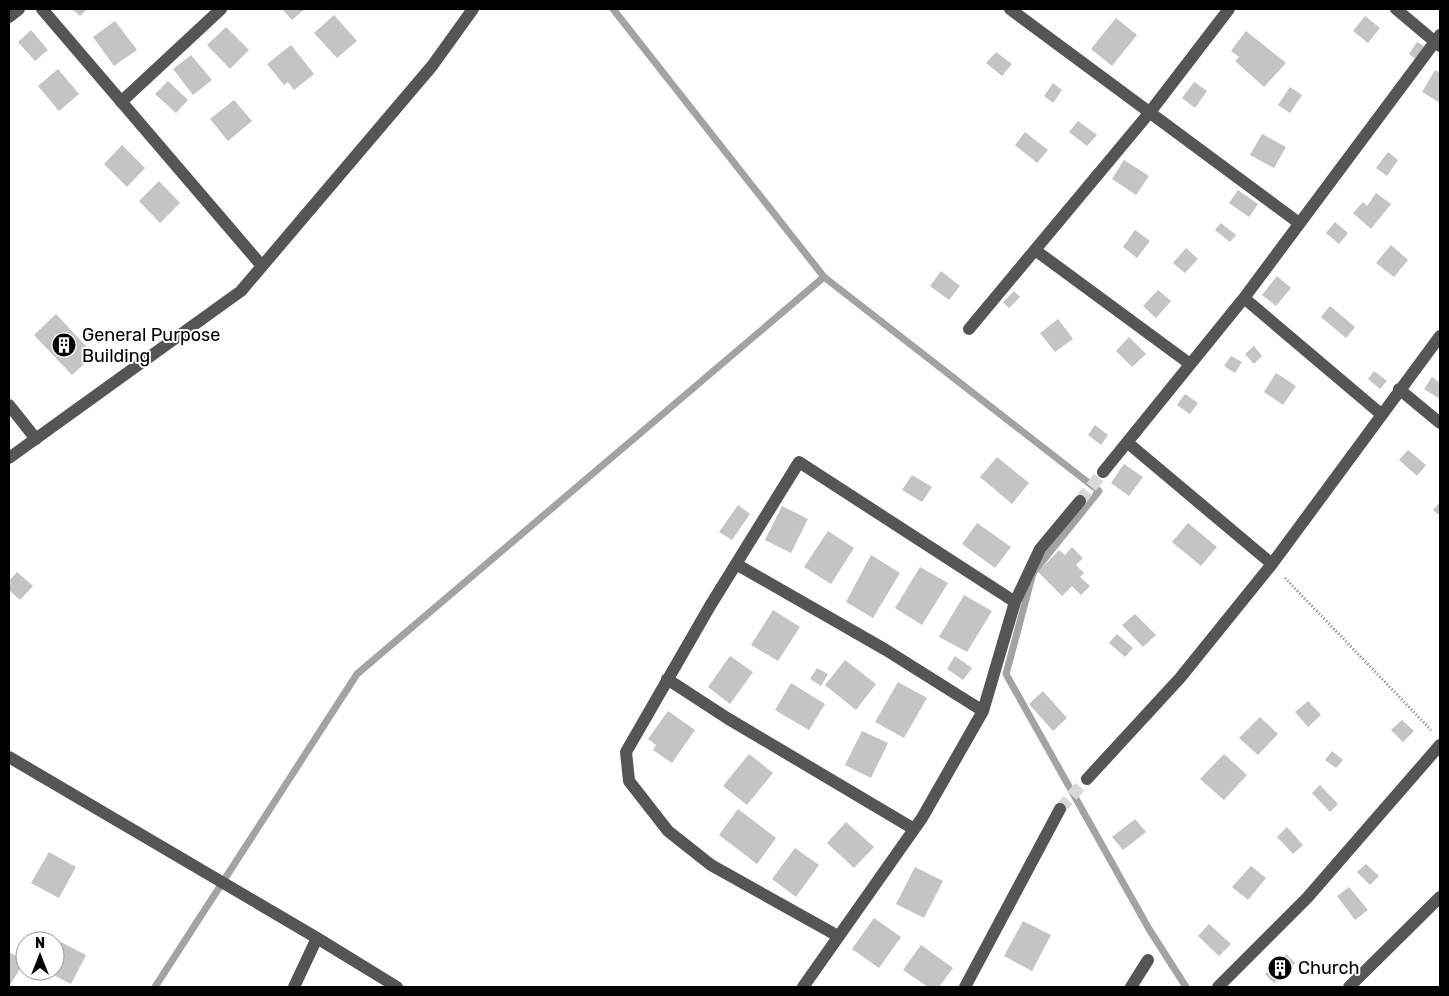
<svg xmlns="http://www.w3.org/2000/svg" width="1449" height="996" viewBox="0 0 1449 996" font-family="Rubik,sans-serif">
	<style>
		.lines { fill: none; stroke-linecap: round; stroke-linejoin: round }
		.stream { stroke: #a3a3a3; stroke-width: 7 }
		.building { fill: #c4c4c4 }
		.minor-tunnel { stroke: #d9d9d9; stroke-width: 12; stroke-dasharray: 12 6; stroke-linecap: butt }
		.path { stroke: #777; stroke-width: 3; stroke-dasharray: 1 2.5; stroke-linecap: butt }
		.minor { stroke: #555; stroke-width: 12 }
		.labels { text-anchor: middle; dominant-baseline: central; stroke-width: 4; stroke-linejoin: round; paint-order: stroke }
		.poi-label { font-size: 18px; fill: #000; stroke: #fff; text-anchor: start }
	</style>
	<rect width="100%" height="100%" fill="#fff"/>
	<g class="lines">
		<path class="stream" d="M824 277 1099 491 1033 573 1006 674 1149 929 1186 987
			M155 987 357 674 824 277 613 9"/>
	</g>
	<path class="building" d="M72 9H87L80 16Z
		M282 9H305L292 20Z
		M334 15 357 41 337 58 314 33Z
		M1365 16 1380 28 1368 43 1353 31Z
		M1116 18 1137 35 1112 66 1091 49Z
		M115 21 137 50 114 66 93 37Z
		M226 27 249 50 230 69 207 45Z
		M31 30 48 50 35 61 18 42Z
		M1246 31 1286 63 1264 87 1235 61 1239 57 1231 51Z
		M1417 42 1424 46 1416 59 1409 54Z
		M291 45 314 74 294 90 288 82 284 85 267 64Z
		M996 52 1012 64 1002 76 986 63Z
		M191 55 212 80 193 95 173 69Z
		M58 69 79 94 59 111 38 86Z
		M1435 70 1440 73V103L1422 92Z
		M168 81 188 100 176 113 155 94Z
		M1194 82 1207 91 1195 108 1182 98Z
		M1053 83 1062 90 1053 103 1044 96Z
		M1290 87 1302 95 1290 113 1278 105Z
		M234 100 252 121 228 141 210 119Z
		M1078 121 1097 135 1087 146 1069 132Z
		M1025 132 1048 150 1037 163 1015 145Z
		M1262 134 1286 147 1274 168 1250 155Z
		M122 145 145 168 127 187 104 164Z
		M1388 152 1398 160 1387 176 1376 168Z
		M1124 160 1149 176 1136 195 1112 179Z
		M159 181 180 203 160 223 139 201Z
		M1238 190 1258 204 1249 217 1229 203Z
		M1376 193 1391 204 1371 229 1353 213 1363 202 1367 206Z
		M1335 222 1348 233 1339 244 1326 233Z
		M1221 223 1236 235 1230 242 1215 230Z
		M1135 230 1150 241 1137 258 1123 247Z
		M1391 245 1408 260 1394 277 1376 263Z
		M1186 248 1198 259 1185 273 1173 263Z
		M941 271 960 286 949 300 930 286Z
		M1277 276 1291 288 1276 306 1262 295Z
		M1158 290 1171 301 1156 318 1143 306Z
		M1014 291 1020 297 1009 308 1003 302Z
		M1330 306 1355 327 1346 338 1321 317Z
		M56 314 94 355 72 375 34 335Z
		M1058 319 1073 339 1055 352 1040 333Z
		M1129 337 1146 354 1132 367 1116 351Z
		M1254 346 1262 356 1254 364 1245 354Z
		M1231 356 1242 362 1235 373 1224 366Z
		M1374 371 1387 381 1380 389 1368 379Z
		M1276 373 1296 386 1283 405 1264 392Z
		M1432 377 1440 383V399L1424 389Z
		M1185 394 1198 403 1190 414 1177 405Z
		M1095 425 1108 435 1101 445 1088 435Z
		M1408 450 1426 465 1417 476 1399 460Z
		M997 457 1029 483 1012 504 980 477Z
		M1124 464 1143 477 1129 496 1111 483Z
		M912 475 932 487 922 502 902 490Z
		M1440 502V516L1433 510Z
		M738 505 750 514 732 540 719 532Z
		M782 506 808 519 791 553 765 540Z
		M977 523 1011 547 995 568 962 544Z
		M1188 523 1217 547 1201 566 1172 542Z
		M828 531 854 548 831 584 804 567Z
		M1072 547 1083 558 1076 565 1084 573 1080 577 1090 586 1081 595 1072 586 1062 596 1038 572 1059 550 1065 555Z
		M871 555 900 573 873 618 846 602Z
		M920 567 948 583 922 625 895 608Z
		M17 572 33 586 20 600 9 590V581Z
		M964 595 992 611 967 652 939 637Z
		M773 610 800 627 778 661 751 645Z
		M1135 614 1156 635 1143 647 1122 625Z
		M1117 634 1133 648 1125 657 1109 643Z
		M730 656 753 672 730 704 708 687Z
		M955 656 972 668 963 680 947 669Z
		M845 660 876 684 856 710 825 685Z
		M817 668 828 674 821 686 810 679Z
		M898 682 927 698 904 738 875 722Z
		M791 683 825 704 809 730 775 710Z
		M1043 691 1067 718 1053 731 1029 704Z
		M1308 701 1321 715 1308 727 1295 712Z
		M668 711 695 730 672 763 653 750 656 745 648 739Z
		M1260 717 1278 734 1258 755 1239 738Z
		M1402 720 1414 731 1403 742 1391 730Z
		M862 731 888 743 871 778 845 765Z
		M1332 751 1343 760 1336 768 1325 760Z
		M749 754 773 773 747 805 723 786Z
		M1224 754 1247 775 1224 800 1200 779Z
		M1320 785 1338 804 1330 812 1312 793Z
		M738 809 776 838 757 864 719 835Z
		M1135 819 1146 832 1123 850 1112 837Z
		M846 822 874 847 854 868 827 843Z
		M1287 827 1303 845 1293 854 1277 837Z
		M795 848 819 865 796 897 772 879Z
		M49 852 76 867 59 898 31 883Z
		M1366 864 1379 876 1370 885 1357 872Z
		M1251 866 1266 878 1248 900 1232 887Z
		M915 867 943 881 924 918 896 904Z
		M1349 887 1368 910 1355 920 1337 896Z
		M874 918 901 937 879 968 852 949Z
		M1023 921 1051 935 1032 971 1004 956Z
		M1209 924 1231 944 1219 956 1198 936Z
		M59 941 86 955 71 984 46 971H55V948Z
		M921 945 953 968 939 987H928L903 970Z
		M9 952 25 961 10 985 9 984Z
		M1286 954 1295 963 1274 983 1265 974Z"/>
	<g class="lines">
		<path class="minor-tunnel" d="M1080 501 1103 472
			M1060 809 1087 779"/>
		<path class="path" d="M1285 578 1431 730"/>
		<path class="minor" d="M42 9 262 266
			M1010 9 1299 223
			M1396 9 1440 46
			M9 17 19 9
			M121 102 221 9
			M1035 250 1190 364
			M1244 298 1381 414
			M969 329 1150 112 1229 9
			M1399 389 1440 423
			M9 405 36 439
			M1128 443 1272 564
			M9 458 241 291 432 66 473 9
			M1103 472 1244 298 1440 35
			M736 564 886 650 983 711
			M667 679 727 718 914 829
			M9 757 317 938 397 987
			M1087 779 1180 678 1272 564 1440 336
			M838 936 711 865 668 831 629 781 626 752 710 606 799 462 1015 602
			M294 987 317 938
			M803 987 922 818 983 711 1015 602 1040 549 1080 501
			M965 987 1060 809
			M1131 987 1148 960
			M1218 987 1307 898 1440 745
			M1349 987 1440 897"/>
	</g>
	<defs>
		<symbol id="building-disc" viewBox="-11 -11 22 22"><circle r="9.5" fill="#000" stroke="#fff"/><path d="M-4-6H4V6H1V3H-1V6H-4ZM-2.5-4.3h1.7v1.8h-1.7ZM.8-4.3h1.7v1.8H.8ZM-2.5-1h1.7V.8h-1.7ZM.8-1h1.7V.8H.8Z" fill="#fff"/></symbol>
	</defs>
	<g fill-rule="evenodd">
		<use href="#building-disc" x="50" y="331" width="28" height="28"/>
		<use href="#building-disc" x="1266" y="954" width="28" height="28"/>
	</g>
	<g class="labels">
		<g class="poi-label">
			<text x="82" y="335">General Purpose<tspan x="82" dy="21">Building</tspan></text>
			<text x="1298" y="968">Church</text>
		</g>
	</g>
	<rect width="1449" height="996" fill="none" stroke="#000000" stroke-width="20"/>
	<g transform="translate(40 956)"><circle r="24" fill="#ffffff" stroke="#999999"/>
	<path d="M0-4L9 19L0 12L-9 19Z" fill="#000000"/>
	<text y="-8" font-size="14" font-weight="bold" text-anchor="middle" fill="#000000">N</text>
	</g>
</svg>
